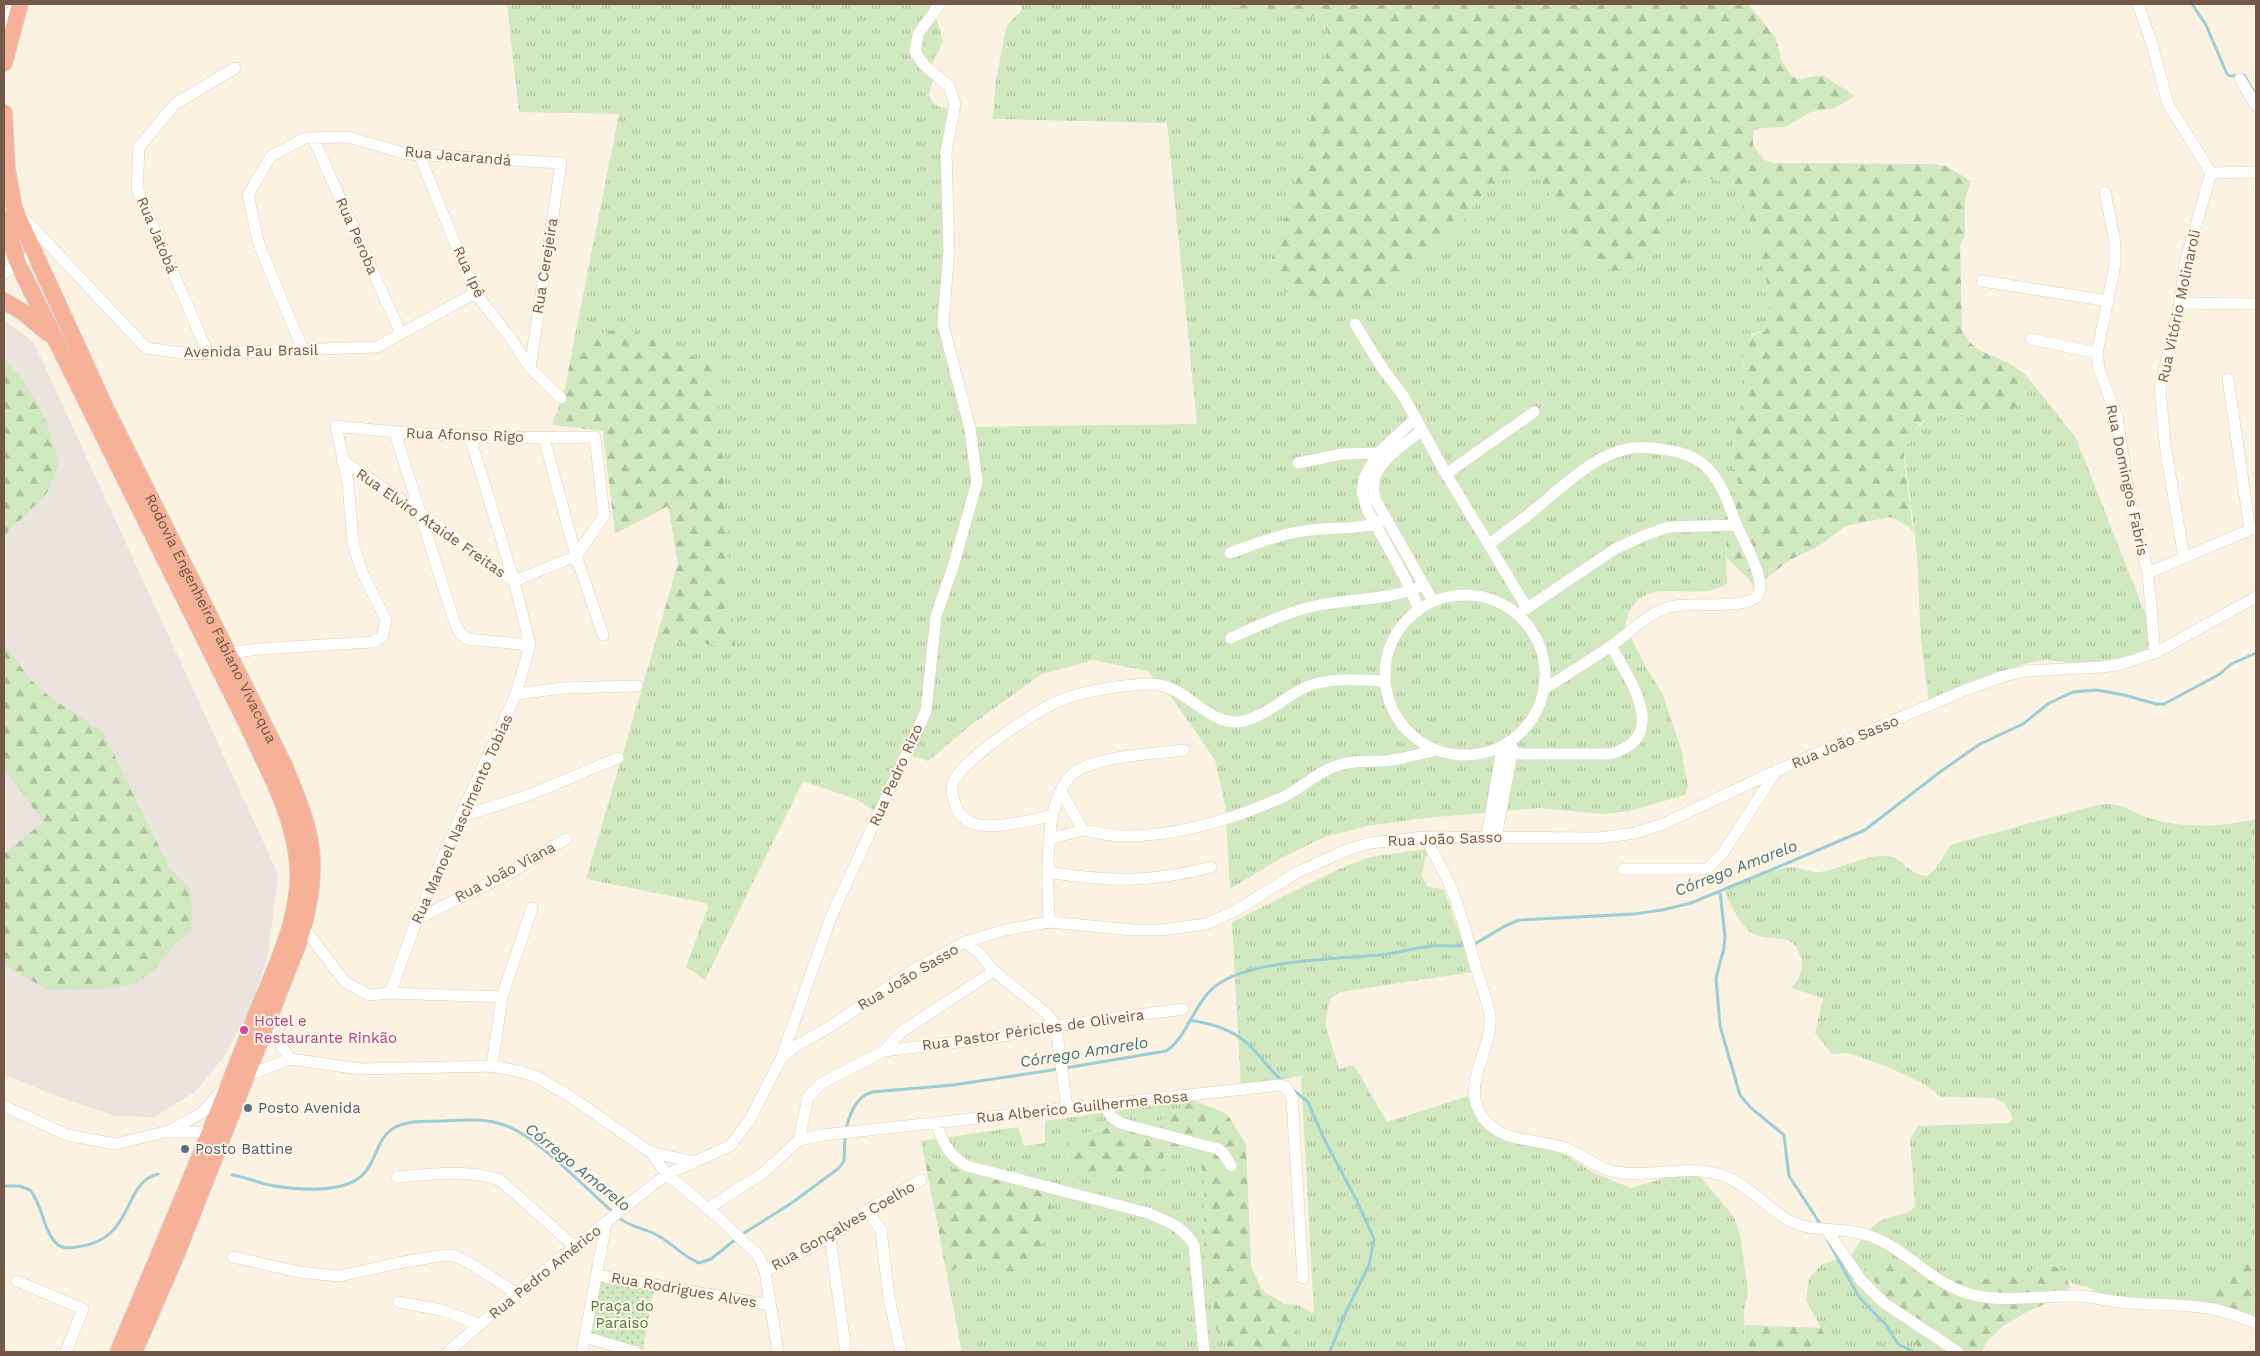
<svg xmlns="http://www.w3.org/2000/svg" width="2260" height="1356" viewBox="0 0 2260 1356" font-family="'Work Sans',sans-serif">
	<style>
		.industrial { fill: #ebe3dd }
		.grass { fill: url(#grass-tufts) }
		.forest { fill: url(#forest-firs) }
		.park { fill: url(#park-dots) }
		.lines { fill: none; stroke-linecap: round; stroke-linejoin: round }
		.stream { stroke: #9cced7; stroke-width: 3 }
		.minor-casing { stroke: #e0cebd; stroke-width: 12 }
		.highway-casing { stroke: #dbd4cf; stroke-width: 18 }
		.minor { stroke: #fff; stroke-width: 11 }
		.highway { stroke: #f6b198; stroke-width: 16 }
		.hotel-dot { fill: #d1479c; stroke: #fff6e7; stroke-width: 2 }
		.service-dot { fill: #5c6f8a; stroke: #fff6e7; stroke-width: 2 }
		.labels { text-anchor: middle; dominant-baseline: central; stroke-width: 4; stroke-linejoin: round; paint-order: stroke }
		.street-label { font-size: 15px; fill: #735848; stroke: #fff6e7 }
		.hotel-label { font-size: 15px; fill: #b23c85; stroke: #fff6e7; text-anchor: start }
		.service-label { font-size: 15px; fill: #4e5e75; stroke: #fff6e7; text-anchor: start }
		.park-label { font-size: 15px; fill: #517841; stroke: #fff6e7 }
		.water-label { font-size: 16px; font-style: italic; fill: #3f757f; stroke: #fff6e7 }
	</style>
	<defs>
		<pattern id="grass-tufts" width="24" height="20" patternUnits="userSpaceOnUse" patternTransform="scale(1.25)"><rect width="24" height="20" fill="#d1e9c0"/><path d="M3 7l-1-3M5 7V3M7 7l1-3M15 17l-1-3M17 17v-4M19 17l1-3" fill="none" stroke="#aec09e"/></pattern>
		<pattern id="forest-firs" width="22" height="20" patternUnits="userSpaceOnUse" patternTransform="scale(1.25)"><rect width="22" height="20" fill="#d1e9c0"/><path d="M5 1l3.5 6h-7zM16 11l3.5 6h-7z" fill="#aec09e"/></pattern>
		<pattern id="park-dots" width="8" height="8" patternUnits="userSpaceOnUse" patternTransform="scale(1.25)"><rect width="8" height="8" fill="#d1e9c0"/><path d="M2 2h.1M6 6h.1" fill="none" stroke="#aec09e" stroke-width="1.8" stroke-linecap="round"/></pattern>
	</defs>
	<rect width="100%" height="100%" fill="#fcf2e1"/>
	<path class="industrial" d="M4 320 34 343 278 874 268 955 250 1010 223 1058 195 1092 154 1117 115 1116 46 1092 4 1074Z"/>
	<path class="grass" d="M507 4H945L936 17 943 42 932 63 933 79 929 94C932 107 943 108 953 110L944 286 965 427 1197 424 1167 123 993 119 995 87 1005 32 1008 24 1022 10 1021 4H1228L1231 7 1311 15 1322 23 1328 31 1326 63 1283 228 1270 263 1276 281 1284 291 1297 299 1452 238 1472 207 1493 185 1512 173 1538 176 1558 206 1576 246 1597 265 1606 269 1626 272 1645 264 1664 242 1669 209 1677 190 1695 175 1728 183 1741 194 1764 266 1770 302 1766 330 1752 334 1743 356 1745 386 1731 456 1738 481 1734 501 1725 518 1727 584C1691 606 1639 567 1625 625L1645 666 1662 693 1671 719 1681 749 1688 787 1685 795 1629 811 1605 814 1539 808 1424 818 1367 826 1325 837 1281 858 1230 889 1225 805 1215 760 1175 702 1147 671 1093 660 1040 675 971 725 928 761 908 755 877 813 858 800 803 781 705 980 686 967 708 907 706 903 586 879 656 640 734 646 624 327 596 335 573 346 619 114 519 112Z
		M2026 375 2076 438 2150 626 2151 646 2137 655 2081 664 2045 660 2027 663 1978 680 1929 701 1921 641 1917 555 1904 450 1914 431 1930 416 1949 413 1986 415 2021 400Z
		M2101 804C2124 803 2129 811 2149 818 2184 829 2221 827 2256 819V1246L2188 1302 2102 1295 2088 1287 2074 1284 2068 1280 2065 1273 2052 1265 1975 1282 1960 1281 1935 1273 1864 1269 1881 1289 1921 1352H1831L1829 1343 1806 1300 1809 1278 1822 1264 1838 1259 1849 1261C1857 1244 1869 1225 1887 1218 1899 1213 1905 1217 1915 1206L1910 1139 1918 1126 2010 1123 2013 1118 2004 1102 1993 1098 1942 1097 1924 1084 1888 1067 1848 1053 1832 1054 1815 1033 1823 998 1791 988C1798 982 1801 973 1802 964 1802 960 1801 957 1799 953 1791 930 1765 944 1749 931 1737 920 1730 903 1723 888 1738 883 1776 868 1789 867 1799 867 1810 873 1820 872 1841 869 1867 854 1887 856 1904 858 1910 876 1927 876 1942 866 1940 856 1953 844Z
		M1428 849 1421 875 1428 887 1444 889 1473 972 1340 992 1330 999 1325 1024 1339 1069 1354 1065 1387 1122 1468 1096 1481 1121 1561 1152 1594 1173 1631 1188 1691 1170 1704 1181 1734 1217 1740 1234 1748 1293 1744 1310 1745 1352H1298L1297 1305 1314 1313 1301 1076 1241 1087 1232 922 1341 868 1370 857Z
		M1193 1100 1169 1117 1155 1123 1139 1126 1107 1128 1075 1136 1068 1146 1069 1170 1074 1178 1164 1166 1163 1158 1170 1149 1178 1146 1192 1150 1201 1165 1204 1176V1258L1213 1299 1214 1325 1222 1341 1233 1352H962L947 1275 955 1268 981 1257 993 1264 1036 1266 1039 1248 1053 1219 1031 1178 1016 1171 949 1169 935 1159 924 1156 921 1141 1018 1127 1024 1146 1045 1143V1121Z"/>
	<path class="forest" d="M1228 4H1748L1776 38 1781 59 1791 76 1799 79 1823 75 1855 96 1835 108 1811 112 1785 127 1761 128 1753 131V145L1764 160 1774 163 1931 164 1946 166 1971 181 1965 199V235L1960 245 1962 330C1973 351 1983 351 2002 360 2011 364 2019 370 2026 375 2024 386 2024 399 2015 407 1987 431 1934 391 1912 435 1908 443 1904 449 1904 457L1913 532 1908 526 1890 517 1846 526 1819 546 1790 560 1754 588 1749 579 1727 558 1725 518 1734 501 1738 481 1731 456 1745 386 1742 340 1766 330 1770 302 1764 266 1741 194 1728 183 1695 175 1676 190 1669 209 1664 242 1645 264 1626 272 1606 269 1597 265 1576 246 1558 206 1538 176 1512 173 1493 185 1472 207 1452 238 1397 282 1366 300 1305 303 1284 291 1276 281 1270 263 1283 228 1326 63 1328 31 1322 23 1311 15 1230 7Z
		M624 327 716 367 735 646 656 640 678 563 668 506 615 534 603 431 552 425 565 389 573 346 596 335Z
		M4 358 21 378 43 413 59 463 47 493 4 536Z
		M4 644 30 679 53 700 84 718 104 734 169 867 190 889 192 905 191 932 175 944 151 973 136 983 108 989 47 990 4 964V854L43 822 4 768Z
		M1193 1100 1227 1114 1246 1144 1251 1266 1262 1290 1284 1304 1297 1305 1298 1352H1233L1222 1341 1214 1325 1213 1299 1204 1258V1176L1201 1165 1192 1150 1178 1146 1170 1149 1163 1158 1164 1166 1160 1171 1074 1178 1069 1170 1068 1145 1075 1136 1107 1128 1139 1126 1155 1123 1169 1117Z
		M924 1156 935 1159 949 1169 1016 1172 1048 1188 1053 1219 1039 1248 1036 1266 1017 1276 1006 1273 981 1257 955 1268 947 1275Z
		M2256 1246V1327L2188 1302Z
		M1887 1259 1913 1264 1960 1281 1975 1282 2052 1265 2065 1273 2070 1287 2053 1300 2027 1312 2003 1326 1987 1341 1982 1352H1921L1881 1289 1864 1269 1872 1262Z
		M1745 1325 1821 1328 1829 1343 1831 1352H1745Z"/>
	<path class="park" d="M600 1282 654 1290 643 1350 592 1334Z"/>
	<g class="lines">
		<path class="stream" d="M2192 4 2206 25 2227 74 2230 76 2244 75 2256 95
			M1720 891 1725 937 1724 948 1716 978 1720 1026 1740 1095 1751 1108 1784 1135 1789 1176 1821 1225
			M1473 945 1505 926 1519 920 1634 914 1662 910 1691 903 1790 862 1865 830 1940 772 1980 744 2023 724 2049 703 2073 692 2097 690 2124 695 2156 704H2164L2220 674 2231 664 2256 653
			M1190 1020C1214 1024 1238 1031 1255 1051 1265 1062 1272 1073 1284 1082
			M1065 1068 1166 1051C1187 1038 1195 1000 1217 985 1250 960 1338 959 1380 955 1398 953 1415 948 1432 946 1444 945 1455 947 1467 945
			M1292 1089 1308 1102 1324 1139 1357 1201 1374 1239 1369 1265 1344 1316 1330 1352
			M846 1129C850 1113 856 1097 872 1092L953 1085 1059 1069
			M232 1175C244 1177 254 1181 265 1184 288 1189 322 1192 345 1185 378 1175 372 1143 392 1129 405 1120 425 1122 440 1121 461 1120 484 1118 504 1125 536 1135 587 1190 614 1213
			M4 1186H19L30 1190C43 1205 43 1232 58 1245 64 1249 71 1248 77 1247 136 1240 121 1183 158 1174
			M618 1217C629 1227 644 1228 657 1235 672 1243 682 1256 699 1263L711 1259 736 1239
			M741 1235 793 1202 839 1168 844 1161 845 1135
			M1827 1239 1859 1297 1886 1325 1898 1344 1914 1352"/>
		<defs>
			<path id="minor" d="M2138 4 2152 44 2168 104 2211 173 2256 172
				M4 24 15 7
				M2240 79 2256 106
				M313 138 401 334
				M419 154 475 293 510 337 530 368 561 398
				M2105 192 2115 243V265L2097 353 2099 369 2117 417 2130 503 2148 573 2155 653
				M22 216 146 348 190 354 377 347 475 293
				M4 273 27 260 33 251
				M1982 281 2109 301
				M2180 303 2256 304
				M1355 324 1383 369 1404 397 1446 474 1527 608
				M2031 339 2097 353
				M303 350 259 245 248 195 271 156 305 138 348 137 407 154 561 163 530 368
				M208 353 137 189 139 147 175 104 235 68
				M2228 379 2250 530
				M1416 418 1378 453 1364 478 1362 492 1367 509 1404 576 1419 609
				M1422 430C1407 443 1376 461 1374 483 1373 488 1374 494 1375 499L1433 601
				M395 433 454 621 460 633 467 639 530 645
				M544 438 576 556 603 635
				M1298 463 1342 454 1378 453
				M1446 474 1534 412
				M1489 544C1504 533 1520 522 1534 510 1563 487 1593 454 1632 448 1643 447 1655 448 1666 450 1684 452 1700 458 1712 473 1724 488 1729 506 1736 524 1742 538 1767 580 1758 595 1748 611 1689 601 1670 607 1647 613 1630 633 1611 646 1589 661 1566 675 1544 689
				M1230 553C1258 543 1282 533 1311 530 1334 527 1359 530 1380 522
				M2184 558 2166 451 2160 389 2180 303 2185 263 2211 173
				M2148 573 2256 527
				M1385 675a80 80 0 1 1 160 0a80 80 0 1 1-160 0Z
				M1523 611 1615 549 1643 536 1668 527 1737 525
				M1231 638C1255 627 1280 615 1306 608 1342 598 1384 602 1419 587
				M229 653 259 649 372 642 382 637 386 620 362 572 353 543 348 483 336 426C422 436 508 439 595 437L604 516 576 556 514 581 422 514 342 460
				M516 694 563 688 637 686
				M1502 754H1610C1671 738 1630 680 1611 646
				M1061 791 1083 830C1096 832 1110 836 1124 836 1178 836 1234 819 1283 797 1302 788 1318 771 1339 765 1356 759 1375 763 1392 760 1407 758 1422 753 1437 750
				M1051 816C1029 820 1003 828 980 825 968 823 959 816 955 805 954 800 951 792 952 786 956 763 1040 707 1064 699 1085 691 1143 680 1164 686 1189 693 1208 721 1235 722 1258 723 1285 696 1306 687 1329 677 1360 680 1385 681
				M460 817 529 795 618 758
				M1425 837C1435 857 1448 877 1455 898 1464 921 1469 945 1476 968 1481 984 1488 1000 1490 1017 1493 1052 1458 1085 1484 1119 1504 1146 1545 1137 1572 1151 1591 1160 1600 1171 1623 1173 1654 1176 1687 1165 1718 1174 1747 1182 1764 1206 1788 1220 1814 1234 1843 1226 1870 1236 1909 1250 1936 1289 1978 1296 2010 1302 2046 1295 2079 1296 2096 1297 2112 1302 2129 1303 2157 1305 2186 1304 2213 1309 2228 1312 2243 1318 2256 1323
				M1487 837 1502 748
				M1496 837 1513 748
				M1049 839 1083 830
				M1623 869H1707L1722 854 1777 770
				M1048 872C1110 882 1150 883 1211 867
				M417 919 506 875 566 839
				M1049 922C1048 883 1040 786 1082 768 1111 755 1153 754 1184 750
				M303 927 345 982 369 995 390 993 502 997
				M965 942 978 952 994 971 1046 1013 1056 1026 1067 1108
				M390 993 417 919 460 817 516 694 530 645 514 581 470 437
				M268 1025 290 1059
				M884 1051 991 1038 1056 1026 1183 1009
				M782 1056 831 917 926 711 936 616 953 567 977 482 970 429 943 324 949 250 946 152 955 104 949 86 924 65 915 52 918 34 940 4
				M492 1066 502 997 532 908
				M246 1076 290 1059 360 1069 492 1066 522 1072 537 1077 571 1097 650 1152 667 1174 718 1217 758 1255 765 1271 778 1352
				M1103 1104 1112 1117 1120 1123 1218 1149 1223 1153 1231 1166
				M4 1106 67 1135 115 1144 165 1132H216
				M936 1123C944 1144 947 1154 967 1166L1148 1213C1167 1221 1183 1226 1194 1245L1204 1352
				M167 1132 202 1113 223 1089
				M799 1140 808 1097 822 1083 884 1051 901 1032 994 971
				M650 1152 694 1162
				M397 1177C430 1174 468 1169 500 1180L574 1246
				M708 1208 763 1173 799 1140 823 1135 1280 1085 1286 1087 1292 1098 1303 1278
				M867 1210 881 1230 889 1298 901 1352
				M1827 1230 1861 1280 1884 1303 1958 1352
				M830 1237 846 1352
				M233 1257 299 1272 339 1276 398 1263 439 1256 452 1255 470 1263 516 1293
				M765 1271 830 1237 867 1210 921 1180
				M597 1275 770 1305
				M17 1281 83 1309 66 1352
				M399 1302 441 1310 480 1325
				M585 1337 636 1352
				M448 1352 516 1293 667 1174 730 1146 749 1121 781 1059 794 1047 831 1026 913 970 965 942 1005 930 1049 922 1133 930H1161L1206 924 1235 911 1296 873 1349 849 1370 843 1425 837 1599 838 1635 833 1663 824 1769 774 1965 690 2004 676 2027 671 2102 667 2121 664 2155 653 2256 597
				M582 1352 606 1224"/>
			<g id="highway">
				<path d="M4 63 20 4"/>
				<path id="s1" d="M4 113 7 169 14 208 106 409 284 765C296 795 311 827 312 861 313 888 306 919 298 944L177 1253 134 1352"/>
				<path d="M4 219 19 266 246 722C267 768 295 816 298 867 301 921 272 974 253 1023 211 1134 164 1243 118 1352"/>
				<path d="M4 301 23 312 48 333"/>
			</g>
		</defs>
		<use href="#minor" class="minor-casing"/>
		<use href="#highway" class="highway-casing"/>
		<use href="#minor" class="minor"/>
		<use href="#highway" class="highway"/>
	</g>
	<circle class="hotel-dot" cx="244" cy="1030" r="5"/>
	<g class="service-dot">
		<circle cx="248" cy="1108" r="5"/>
		<circle cx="185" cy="1149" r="5"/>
	</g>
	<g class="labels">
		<g class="street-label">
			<text transform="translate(458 156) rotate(5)">Rua Jacarandá</text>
			<text transform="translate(157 235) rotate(67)">Rua Jatobá</text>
			<text transform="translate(357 236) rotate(66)">Rua Peroba</text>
			<text transform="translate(545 266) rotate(-81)">Rua Cerejeira</text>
			<text transform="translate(469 272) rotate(65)">Rua Ipê</text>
			<text transform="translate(2179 306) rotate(-78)">Rua Vitório Molinaroli</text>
			<text transform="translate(251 351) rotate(-1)">Avenida Pau Brasil</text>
			<text transform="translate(465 435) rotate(2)">Rua Afonso Rigo</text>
			<text transform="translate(2127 480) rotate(78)">Rua Domingos Fabris</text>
			<text transform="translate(431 523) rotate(35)">Rua Elviro Ataide Freitas</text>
			<text stroke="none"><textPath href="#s1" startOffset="551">Rodovia Engenheiro Fabiano Vivacqua</textPath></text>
			<text transform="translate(1845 742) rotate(-23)">Rua João Sasso</text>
			<text transform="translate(896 775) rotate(-66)">Rua Pedro Rizo</text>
			<text transform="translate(462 819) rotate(-66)">Rua Manoel Nascimento Tobias</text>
			<text transform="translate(1445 839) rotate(-2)">Rua João Sasso</text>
			<text transform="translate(505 872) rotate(-28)">Rua João Viana</text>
			<text transform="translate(908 977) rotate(-31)">Rua João Sasso</text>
			<text transform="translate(1033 1030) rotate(-8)">Rua Pastor Péricles de Oliveira</text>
			<text transform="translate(1082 1107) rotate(-6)">Rua Alberico Guilherme Rosa</text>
			<text transform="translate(843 1226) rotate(-30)">Rua Gonçalves Coelho</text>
			<text transform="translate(545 1272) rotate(-39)">Rua Pedro Américo</text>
			<text transform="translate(684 1290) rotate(10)">Rua Rodrigues Alves</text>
		</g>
		<g class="hotel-label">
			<text x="254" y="1021">Hotel e<tspan x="254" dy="17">Restaurante Rinkão</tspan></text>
		</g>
		<g class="service-label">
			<text x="258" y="1108">Posto Avenida</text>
			<text x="195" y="1149">Posto Battine</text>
		</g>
		<g class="park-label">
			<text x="622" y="1306">Praça do<tspan x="622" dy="17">Paraiso</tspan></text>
		</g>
		<g class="water-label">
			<text transform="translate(1736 868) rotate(-21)">Córrego Amarelo</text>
			<text transform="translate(1084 1052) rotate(-9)">Córrego Amarelo</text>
			<text transform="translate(578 1167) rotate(39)">Córrego Amarelo</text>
		</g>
	</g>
	<rect width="2260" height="1356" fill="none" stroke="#735848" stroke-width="10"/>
</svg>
